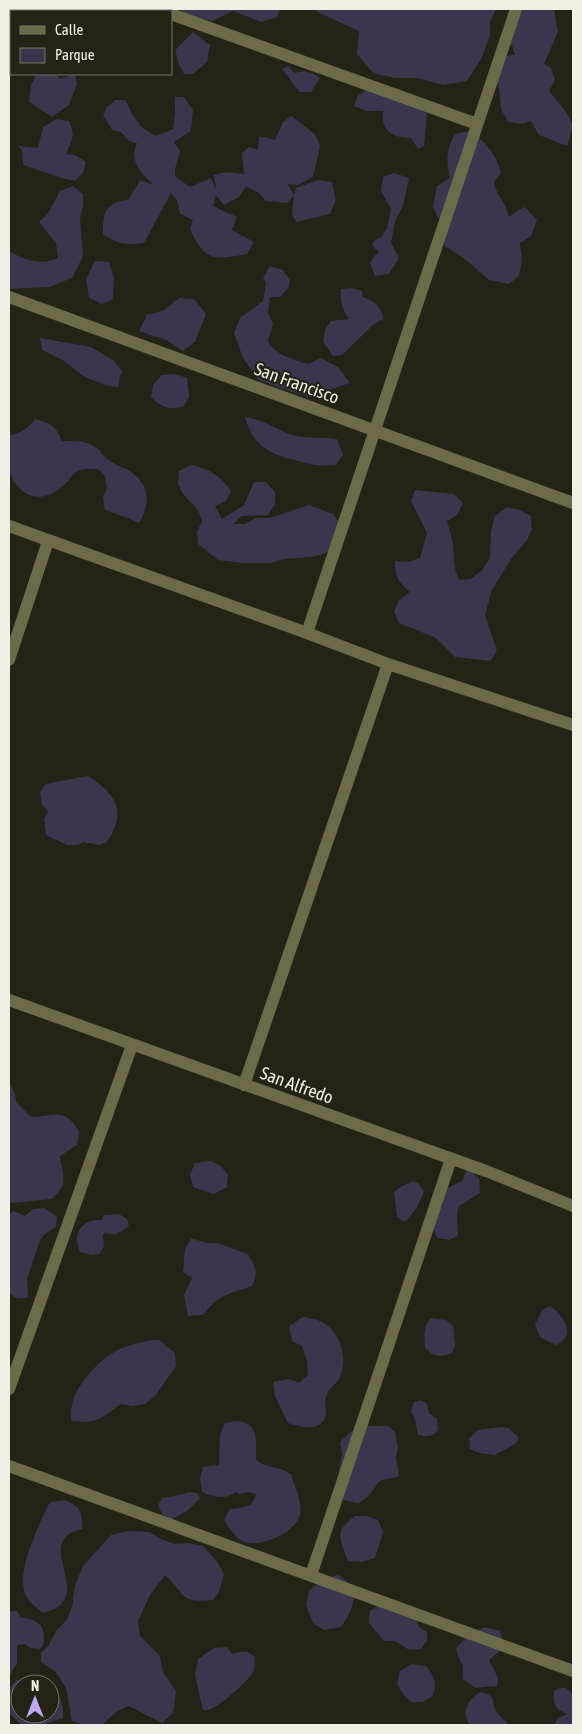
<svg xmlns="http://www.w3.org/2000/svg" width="582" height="1734" viewBox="0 0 582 1734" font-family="'Asap Condensed',sans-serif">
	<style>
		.green { fill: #3b354d }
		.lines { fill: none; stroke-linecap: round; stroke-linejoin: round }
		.minor { stroke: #6b6a49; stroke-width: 12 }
		.labels { text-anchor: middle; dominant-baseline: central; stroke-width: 4.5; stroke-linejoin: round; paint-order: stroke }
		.street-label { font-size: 18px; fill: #efefe6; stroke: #242315 }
	</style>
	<rect width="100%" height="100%" fill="#242315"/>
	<path class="green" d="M9 9H27L33 11H11V62H9Z
		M181 9H280L277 17 261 22 233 11 212 21 185 14Z
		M316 9H496L490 22V36L481 59 467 81 443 85 418 78H395L373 73 357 54 359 31 317 12Z
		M511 9H554L558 32 544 64 551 68 555 80 549 91 567 113 573 126 567 146 539 135 531 121 523 124 508 122 501 109 499 88 494 68 502 56 515 55 512 45 500 44Z
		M193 32 210 45 207 62 193 74H184L179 65 175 50Z
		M289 66 294 73C305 70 311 71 320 78L311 92H300C293 85 289 77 282 69Z
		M37 74H56L60 79 75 74 77 84 69 105 52 117 29 102 31 85Z
		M367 90 403 102 427 113 424 146 418 149 411 138C392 137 381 132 383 111H367L354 106 358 95Z
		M175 97H184L193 110 191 131 174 142 180 151 175 169V176L190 187 211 178 216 190 214 175 226 172 244 174 242 153 249 147 258 150 259 136 275 140 283 122 291 116 315 134 320 146 313 177 298 185 288 184 294 195 296 188 318 180 332 182 336 200 330 214 297 222 292 215 294 196 287 203 266 201 259 193 246 186 239 197 224 205 216 195 213 206 237 217 232 230 254 242 247 254C213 260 205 262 190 229L193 220 180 214 177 200 171 193 144 243C125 245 120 245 103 234 103 211 105 204 129 199L140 180 154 185C145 178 135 167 134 155 134 151 136 146 137 143L129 141 121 132 112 130 103 115 107 107 115 100H125C134 117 138 127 156 136L173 129 175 112Z
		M57 119 69 121C76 136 72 140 66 154L75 155 86 162 83 173 75 181C57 178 41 170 23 165L22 151 18 146 38 148 43 127Z
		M469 131C486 140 496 155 501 173L494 182C497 197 506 202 509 217L518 210 525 207 537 220 531 236 520 243 522 262 519 276 509 284 489 280 465 259 445 246 440 229V222L433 207 437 186 450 178C446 161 446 149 455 134Z
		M394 173 409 178 403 206 395 221 391 243 399 258 389 274 375 276 370 263 374 256 379 252 372 245 375 240 381 237 387 228 391 209 381 191 383 177Z
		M73 186 83 194V206L80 218 83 256 72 278 49 287 9 289V251C25 260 40 266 58 258L56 243 39 222 48 213 60 191Z
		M95 261 109 262 114 278 113 299 102 304 89 298 86 279Z
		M270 266 283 270 290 280 289 287 280 297H270L268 313 273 324 268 341C275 355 294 360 308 364L321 358 338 367 350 383 307 397 258 380 243 358 234 333 240 318 263 301 266 283 263 278Z
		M351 288 362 291 363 297C375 302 382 306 383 319L374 324 342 355 333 356 323 342 325 329 331 321 349 319C342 309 340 301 341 289Z
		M179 298 194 299 206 314 195 342 183 351 166 340 139 331 147 315 164 310Z
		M40 338 91 347 113 360 123 372 120 375 119 387 107 386 83 376 64 361 42 350Z
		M175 374 187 378 189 397 183 407C168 410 161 407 151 397L153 385 162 375Z
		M245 417C263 419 276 430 293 435 307 439 323 437 337 439L343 455 336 465C322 467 312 465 298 461 270 454 253 447 245 417Z
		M35 419C52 424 55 425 62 441 75 441 89 440 99 450 103 454 105 458 110 461 116 465 122 467 128 470 150 483 151 503 139 523L128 518 105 510 103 498 107 488 105 476 98 469C91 469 82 468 76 472 72 474 71 478 68 481 57 493 39 503 24 492 4 477 9 458 9 435 21 434 28 428 35 419Z
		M191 465C209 469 220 475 231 491L226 501 215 506 222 519 244 505 254 482H266L275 492V504L268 515 242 516 233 524H245L256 518H270L309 505 333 514 341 525 334 549 323 554 311 557 284 559 271 563H243L218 560 198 544 197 532 202 521 198 510 183 494 178 484 179 471Z
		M415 490 454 494 463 503 457 515 447 521C449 528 452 537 453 544 454 559 453 566 459 580L471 579 481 571 490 558 491 531 495 516 507 507 519 510 531 516 532 529 527 540 511 559 492 590 485 615 497 651 490 661 455 657 436 638 399 623 394 611 399 600 410 592C398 581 395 578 395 561L408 562 420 558 427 533 411 501Z
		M88 776C117 795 127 811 107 842L99 845 83 842 78 845H67L46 835 44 819 48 811 42 805 40 792 45 785 55 782Z
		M9 1084H10L15 1094 16 1102 31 1117C56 1116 64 1107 79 1131L77 1145 60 1156C63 1175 69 1186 51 1199L13 1203 9 1201Z
		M211 1161 221 1166 228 1175 227 1187 214 1194 193 1187 190 1175 195 1163Z
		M471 1170 479 1179 480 1193 459 1206 457 1214 458 1236 449 1240 437 1238 432 1227 437 1213 443 1204V1195L447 1188 462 1181 466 1171Z
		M413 1181 419 1184 424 1192 416 1209 405 1222 397 1217 394 1192 402 1186Z
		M44 1208 51 1212 57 1217 56 1226 44 1235 40 1240 27 1279 28 1297C20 1300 15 1299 9 1292V1214L14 1211 25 1216 33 1209Z
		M119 1214 127 1219 129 1225C122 1232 115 1237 105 1233L103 1235 104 1247 99 1254 91 1255 80 1252C72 1234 81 1219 102 1220L104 1215Z
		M191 1238 206 1243H217L248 1254C255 1266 259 1273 252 1286 228 1295 220 1293 203 1315L188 1316 184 1295 192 1278 183 1272 185 1249Z
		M550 1306C563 1315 578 1335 556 1345L540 1337 535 1325 542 1310Z
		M303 1317C309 1318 316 1319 322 1322 341 1332 349 1360 339 1379 336 1385 329 1388 327 1394 324 1400 326 1406 326 1413 324 1433 301 1427 288 1423L275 1396 273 1382 289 1379 299 1383 308 1375 307 1361 302 1346 292 1341 289 1326Z
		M431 1318 446 1320 453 1326 455 1345 452 1353C441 1358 434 1357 425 1348 424 1337 423 1327 431 1318Z
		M151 1340H159L175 1353 176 1366 155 1396 145 1404 132 1406 121 1404C100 1419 98 1424 71 1421 70 1401 76 1390 88 1375 108 1352 121 1346 151 1340Z
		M421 1400 427 1404 429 1413 437 1419 438 1430C432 1438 426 1436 418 1435L415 1419 411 1411 414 1402Z
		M237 1421C260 1423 256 1442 256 1460 266 1469 278 1465 291 1474 294 1485 303 1503 300 1515 296 1532 261 1548 245 1542 235 1539 229 1527 224 1520L229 1510C240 1506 253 1510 256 1494L249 1492 240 1494 236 1492C226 1500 213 1497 202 1492L200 1478 203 1467 219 1465 220 1435 225 1423Z
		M361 1426H388L395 1432 398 1447 396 1458 399 1476C392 1479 388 1478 382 1480 374 1484 373 1497 358 1503L343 1500 334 1495 342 1454 340 1442 349 1433Z
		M502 1427 509 1428 518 1437V1441C513 1447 502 1450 495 1455L479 1453 470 1449 469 1438 478 1430Z
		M189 1492 197 1493 200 1498 187 1511 170 1520 162 1514 158 1505 162 1498C172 1496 180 1495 189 1492Z
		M65 1500C80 1507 83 1512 82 1529 75 1531 69 1533 65 1538 48 1558 92 1601 43 1613 36 1607 28 1602 25 1593 16 1571 40 1522 50 1502Z
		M355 1516H367L378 1520 383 1532 375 1558 361 1562 348 1561C340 1538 333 1532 355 1516Z
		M128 1531 149 1532 163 1540 175 1544 188 1543 203 1546 216 1560 224 1574 219 1592 213 1600C179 1603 187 1596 165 1575L150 1595 138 1621 140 1636 160 1656 163 1672 176 1691 173 1713 162 1723 129 1706 116 1712 103 1724 84 1725 72 1721 66 1688 55 1671 41 1662V1653L48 1646 57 1630 66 1621 72 1607 75 1585 83 1566 111 1535Z
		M338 1575C362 1589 354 1608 341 1627L324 1630 313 1623 306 1605 309 1591 323 1579Z
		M385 1602 415 1616 419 1627 427 1632V1641L421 1649 409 1650 395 1641H384L369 1623 370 1611Z
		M11 1611H17L20 1617C33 1619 44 1622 44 1637 44 1642 44 1645 40 1649L31 1648 24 1644 17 1645V1663L9 1677V1613Z
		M485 1627 500 1631 505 1647 489 1660 498 1678 497 1686 475 1688 463 1679V1666L458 1656 456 1648 471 1633Z
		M227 1647 232 1654C243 1651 247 1649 255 1658 254 1661 255 1666 254 1670 251 1679 220 1706 211 1709 211 1710 204 1710 203 1710L195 1675 198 1659 214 1648Z
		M411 1664 426 1666C434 1675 438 1686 432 1697L422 1702H411L404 1695 397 1684 400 1671Z
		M32 1679 40 1684H20V1714H50L51 1685C60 1696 64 1704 63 1718 51 1722 33 1729 21 1724 17 1722 13 1716 9 1713V1688L16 1680Z
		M559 1688H566L573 1694V1725H555V1723L558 1718 567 1714C554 1709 553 1704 554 1691Z
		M480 1692C499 1696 490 1702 497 1713 500 1717 506 1721 509 1725H470C460 1712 468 1700 480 1692Z"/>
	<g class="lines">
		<path class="minor" d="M157 9 164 11
			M171 14 477 124
			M9 297 573 503
			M9 526 307 633 388 664 573 725
			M307 633 516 9
			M9 660 48 541
			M9 1000 486 1171 573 1206
			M244 1085 388 664
			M9 1389 132 1045
			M9 1466 573 1671
			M311 1575 451 1159"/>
	</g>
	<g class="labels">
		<g class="street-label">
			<text transform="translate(297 383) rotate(20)">San Francisco</text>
			<text transform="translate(297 1085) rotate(20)">San Alfredo</text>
		</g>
	</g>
	<rect width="582" height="1734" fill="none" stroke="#efefe6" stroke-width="20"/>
	<rect x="10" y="10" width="162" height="65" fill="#242315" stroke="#757569"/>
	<rect x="20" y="26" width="25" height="8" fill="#6b6a49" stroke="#757569"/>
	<text x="55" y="35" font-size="15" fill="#efefe6">Calle</text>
	<rect x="20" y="48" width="25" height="15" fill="#3b354d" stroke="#757569"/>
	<text x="55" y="60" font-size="15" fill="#efefe6">Parque</text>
	<g transform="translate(35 1699)"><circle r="24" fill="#242315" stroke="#757569"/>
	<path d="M0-4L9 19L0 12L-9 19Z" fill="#bda9f5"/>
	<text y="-8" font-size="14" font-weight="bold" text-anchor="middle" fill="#efefe6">N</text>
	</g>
</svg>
